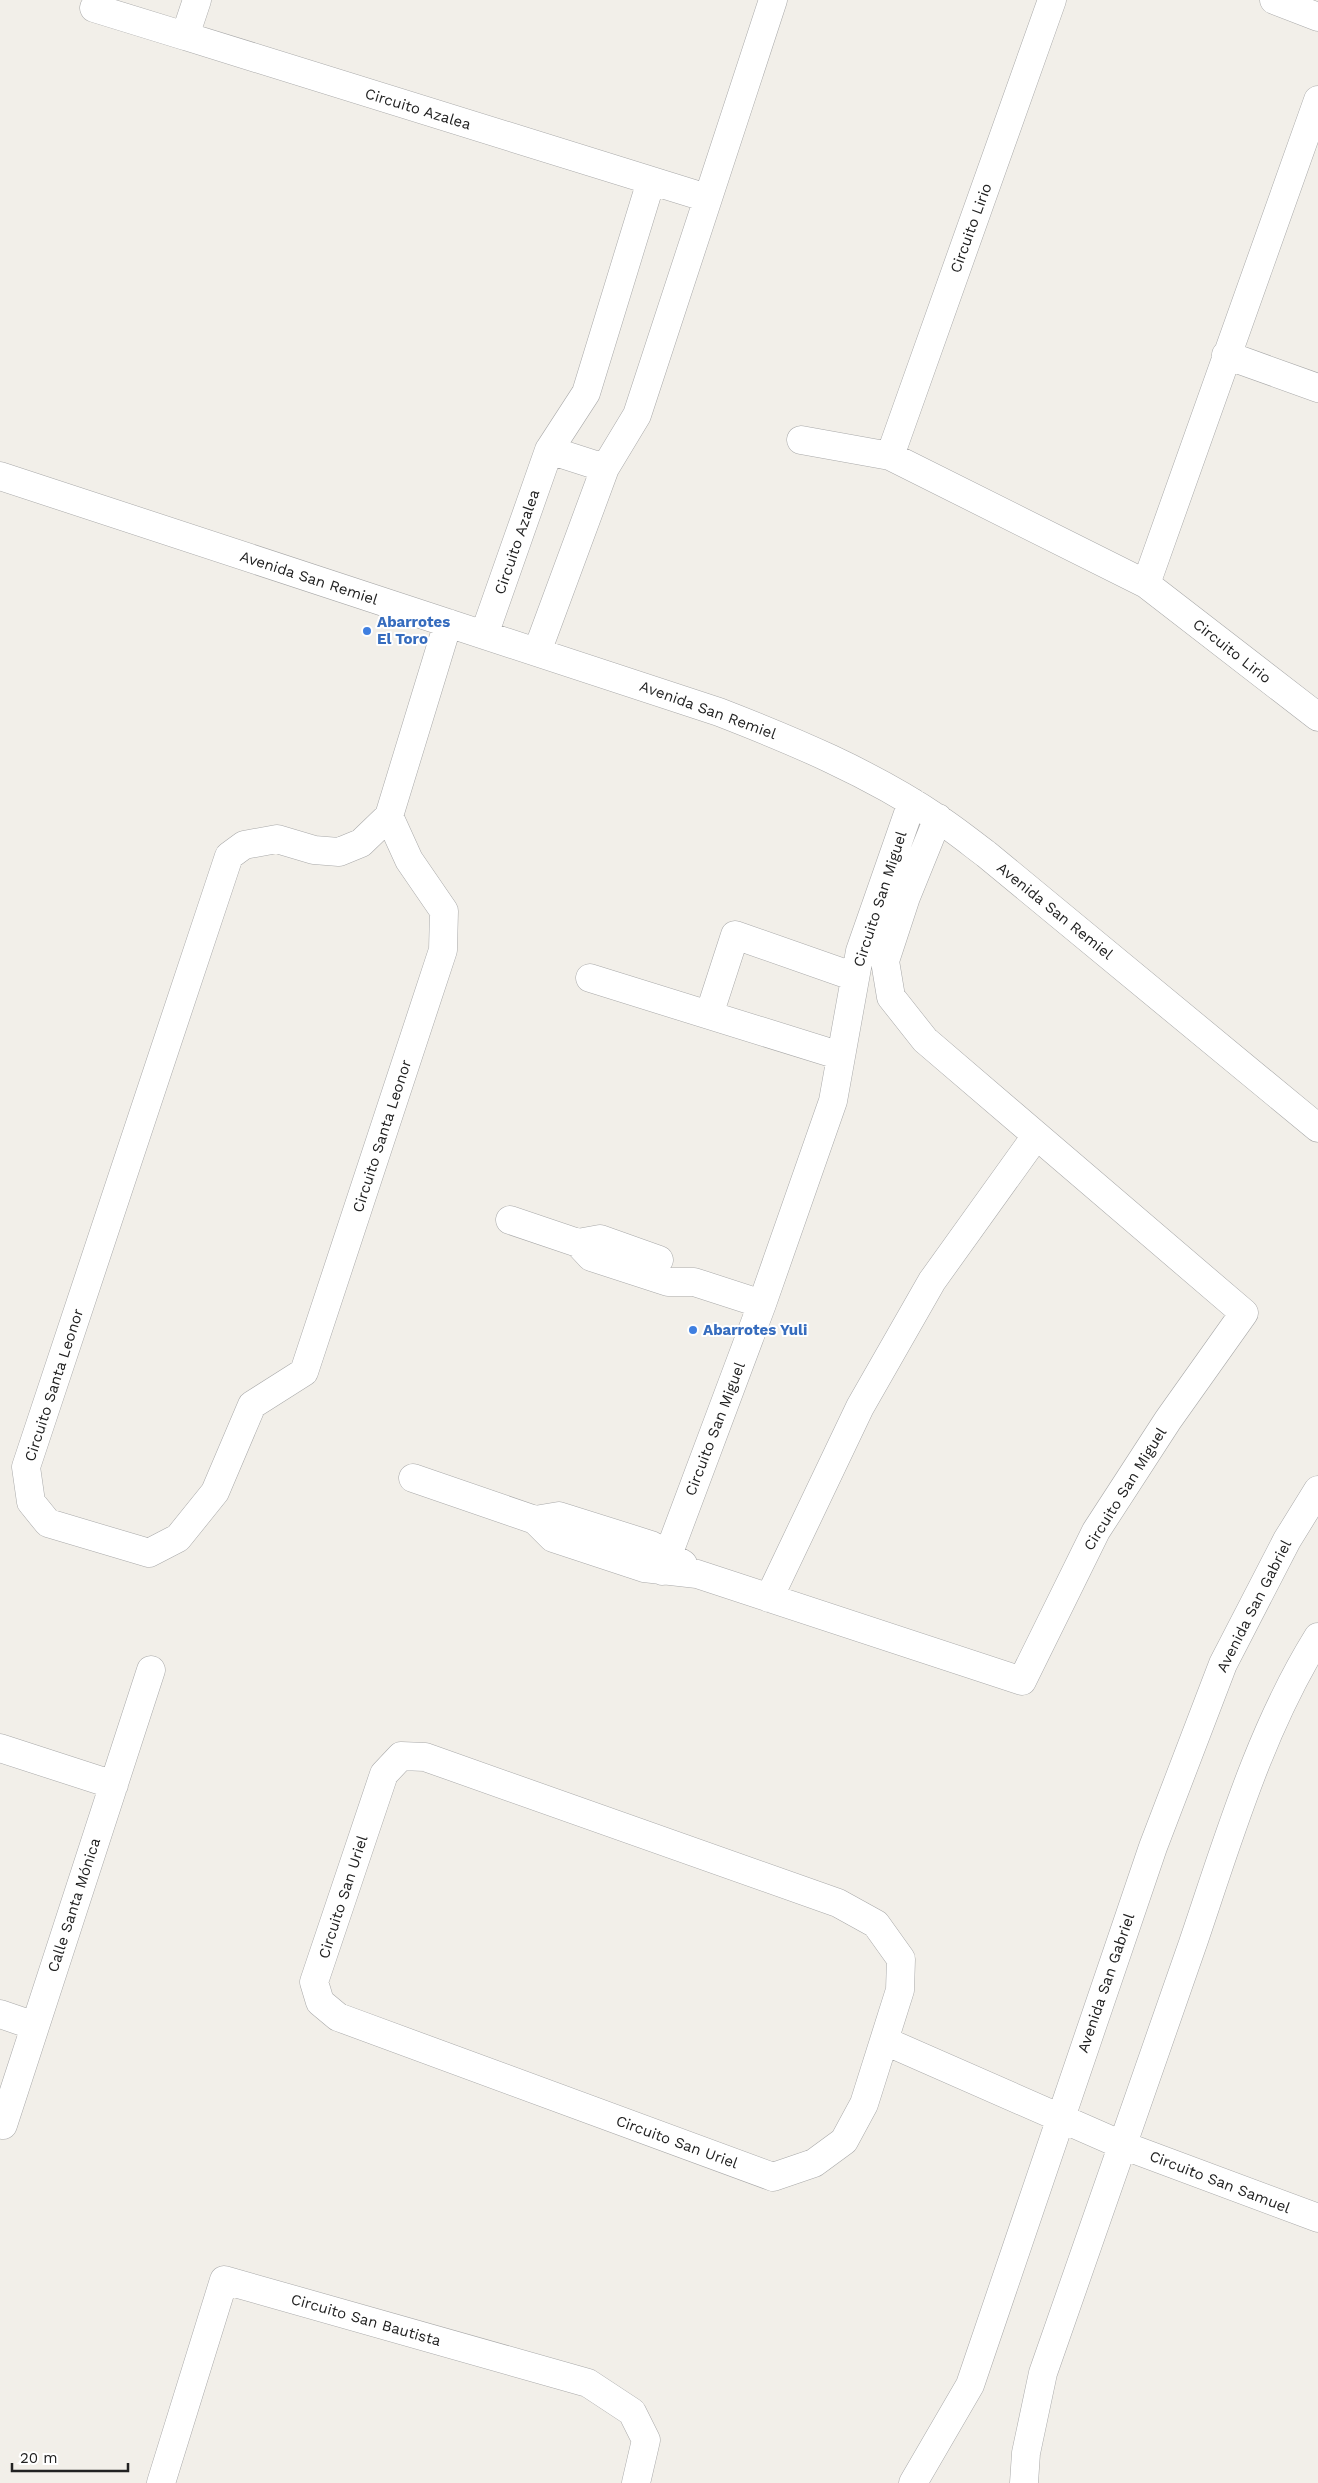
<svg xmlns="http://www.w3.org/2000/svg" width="1318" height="2483" viewBox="0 0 1318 2483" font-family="'Work Sans',sans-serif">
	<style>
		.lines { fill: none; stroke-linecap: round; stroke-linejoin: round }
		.minor-casing { stroke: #a9a9a9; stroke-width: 29 }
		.minor { stroke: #fff; stroke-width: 28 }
		.shop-dot { fill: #3f7fe0; stroke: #fff; stroke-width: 2 }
		.labels { text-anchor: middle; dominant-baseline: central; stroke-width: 4; stroke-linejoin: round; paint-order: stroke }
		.street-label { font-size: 15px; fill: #222; stroke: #fff }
		.shop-label { font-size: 15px; font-weight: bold; fill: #366cbe; stroke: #fff; text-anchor: start }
	</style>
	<rect width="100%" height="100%" fill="#f2efe9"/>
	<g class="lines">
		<defs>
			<path id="minor" d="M197 0 185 36 707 198
				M1274 0 1318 17
				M94 8 185 36
				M1226 355 1318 388
				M801 440 890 456 1146 584 1318 717
				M549 450 605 468
				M890 456 1052 0
				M0 476 719 712C794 741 870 773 937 818 954 829 970 842 986 854L1318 1128
				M1146 584 1318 100
				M484 635 549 450 586 393 651 181
				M537 652 605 468 637 415 773 0
				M389 816 409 860 444 911 443 950 304 1372 252 1405 215 1492 178 1538 149 1553 48 1523 31 1502 26 1467 229 856 244 845 277 839 314 850 339 852 361 843 389 816 448 623
				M590 978 841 1056
				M709 1015 735 935 855 977
				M510 1220 578 1243 591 1257 668 1282H694L762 1304
				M578 1243 600 1239 659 1260
				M413 1478 535 1520 553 1538 644 1568 697 1574 1022 1681 1096 1531 1168 1420 1244 1313 925 1040 891 997 885 961 906 897 938 818
				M535 1520 559 1516 651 1545 683 1564
				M662 1571 762 1304 833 1101 860 951 912 802
				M769 1598 860 1407 932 1281 1036 1136
				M0 1748 114 1785
				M401 1756 425 1757 838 1903 876 1924 901 1959 900 1990 864 2104 844 2141 814 2163 773 2177 338 2017 320 2002 314 1982 384 1774Z
				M0 2014 35 2026
				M885 2041 1122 2145 1318 2218
				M3 2125 151 1670
				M161 2483 224 2280 588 2383 632 2412 646 2440 636 2483
				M913 2483 970 2385 1153 1847 1223 1664 1287 1540 1318 1490
				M1024 2483 1026 2453 1043 2373C1093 2229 1143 2086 1193 1943 1228 1840 1260 1730 1318 1637"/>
		</defs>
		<use href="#minor" class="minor-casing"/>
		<use href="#minor" class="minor"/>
	</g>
	<g class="shop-dot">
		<circle cx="367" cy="631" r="5"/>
		<circle cx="693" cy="1330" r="5"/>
	</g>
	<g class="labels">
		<g class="street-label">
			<text transform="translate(418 109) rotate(17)">Circuito Azalea</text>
			<text transform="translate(971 228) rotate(-70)">Circuito Lirio</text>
			<text transform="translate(517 542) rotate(-71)">Circuito Azalea</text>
			<text transform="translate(309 578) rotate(18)">Avenida San Remiel</text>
			<text transform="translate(1232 651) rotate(38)">Circuito Lirio</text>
			<text transform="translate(708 710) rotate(20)">Avenida San Remiel</text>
			<text transform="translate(880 899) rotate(-72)">Circuito San Miguel</text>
			<text transform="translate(1055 911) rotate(39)">Avenida San Remiel</text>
			<text transform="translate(382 1136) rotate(-72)">Circuito Santa Leonor</text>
			<text transform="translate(54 1385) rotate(-72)">Circuito Santa Leonor</text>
			<text transform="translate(715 1429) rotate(-69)">Circuito San Miguel</text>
			<text transform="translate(1125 1489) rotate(-58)">Circuito San Miguel</text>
			<text transform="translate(1254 1606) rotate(-63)">Avenida San Gabriel</text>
			<text transform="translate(343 1897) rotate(-72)">Circuito San Uriel</text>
			<text transform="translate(74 1905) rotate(-72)">Calle Santa Mónica</text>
			<text transform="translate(1106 1983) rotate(-71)">Avenida San Gabriel</text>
			<text transform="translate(677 2142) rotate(20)">Circuito San Uriel</text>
			<text transform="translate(1220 2182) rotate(21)">Circuito San Samuel</text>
			<text transform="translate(366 2320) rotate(16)">Circuito San Bautista</text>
		</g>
		<g class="shop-label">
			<text x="377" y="622">Abarrotes<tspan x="377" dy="17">El Toro</tspan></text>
			<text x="703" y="1330">Abarrotes Yuli</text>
		</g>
	</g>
	<path d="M12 2463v8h116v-8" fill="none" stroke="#222222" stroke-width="2.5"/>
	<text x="20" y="2463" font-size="15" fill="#222222" stroke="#ffffff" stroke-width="4" paint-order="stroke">20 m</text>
</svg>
